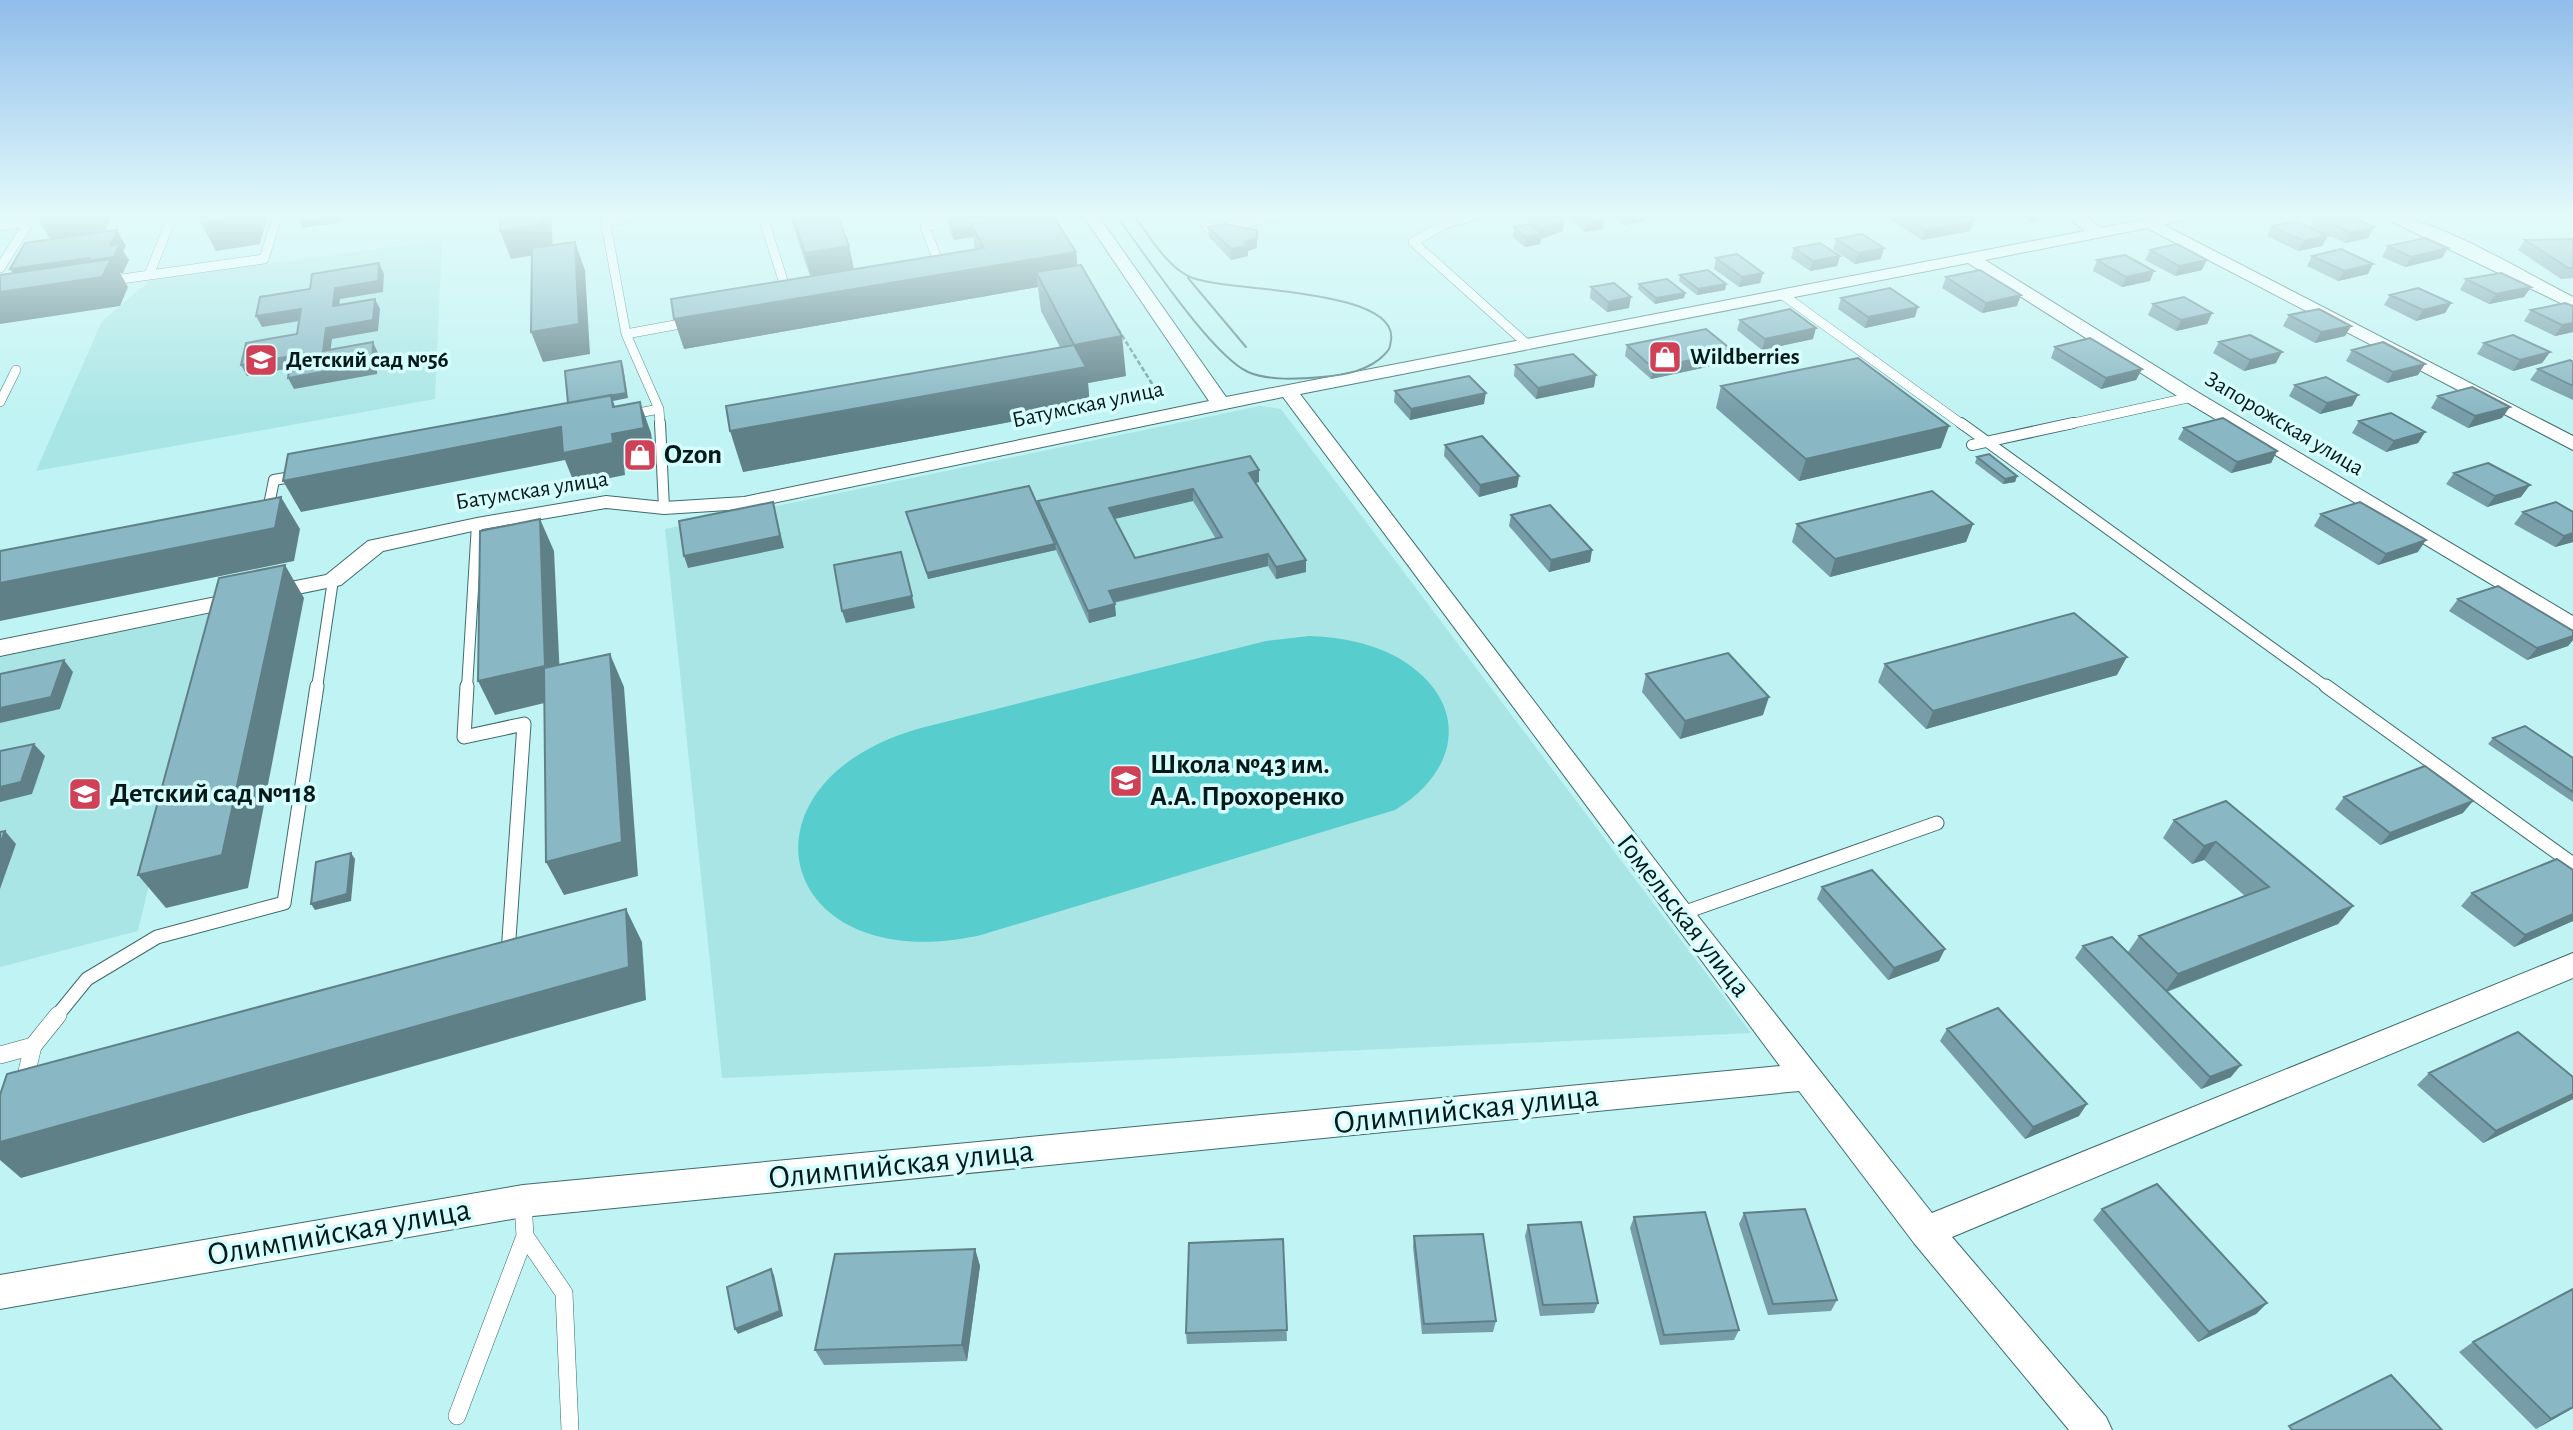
<svg xmlns="http://www.w3.org/2000/svg" width="2573" height="1430" viewBox="0 0 2573 1430" font-family="'Alegreya Sans',sans-serif">
	<style>
		.built { fill: #aae5e5 }
		.green { fill: #58cdce }
		.lines { fill: none; stroke-linecap: round; stroke-linejoin: round }
		.lane-far3-casing { stroke: #3d6c6c; stroke-width: 10 }
		.lane-far2-casing { stroke: #3d6c6c; stroke-width: 12 }
		.lane-far1-casing { stroke: #3d6c6c; stroke-width: 15 }
		.lane-casing { stroke: #3d6c6c; stroke-width: 18 }
		.street-casing { stroke: #3d6c6c; stroke-width: 2 }
		.path { stroke: #759c9c; stroke-width: 2.5; stroke-dasharray: 5 2.5; stroke-linecap: butt }
		.lane-far3 { stroke: #fff; stroke-width: 9 }
		.lane-far2 { stroke: #fff; stroke-width: 10 }
		.lane-far1 { stroke: #fff; stroke-width: 13 }
		.lane { stroke: #fff; stroke-width: 17 }
		.street { fill: #fff; fill-rule: evenodd }
		.tram { stroke: #638686; stroke-width: 2 }
		.wall { fill: #769da8; fill-rule: evenodd }
		.shaded-wall { fill: #608088 }
		.building { fill: #89b7c3; stroke: #608088; stroke-width: 2; fill-rule: evenodd }
		.labels { text-anchor: middle; dominant-baseline: central; stroke-width: 7; stroke-linejoin: round; paint-order: stroke }
		.far-poi-label { font-size: 23px; font-weight: bold; fill: #051919; stroke: #d6fefe; text-anchor: start }
		.far-street-label { font-size: 23px; fill: #051919; stroke: #d6fefe }
		.poi-label { font-size: 28px; font-weight: bold; fill: #051919; stroke: #d6fefe; text-anchor: start }
		.street-label { font-size: 28px; fill: #051919; stroke: #d6fefe }
		.near-street-label { font-size: 33px; fill: #051919; stroke: #d6fefe }
	</style>
	<rect width="100%" height="100%" fill="#c0f3f3"/>
	<path class="built" d="M442 240 435 399 36 471 102 321 151 280Z
		M1260 406 1281 409 1751 1033 722 1078 665 529Z
		M213 613 138 931 0 967V657Z"/>
	<path class="green" d="M1309 636C1338 637 1367 642 1393 655 1468 695 1466 767 1395 810L981 935C776 981 726 782 921 728L1266 641Z"/>
	<g class="lines">
		<defs>
			<path id="lane-far3" d="M604 214 626 334 659 409 660 425
				M762 214 788 296
				M1198 214 1209 229 1293 214
				M605 222 651 214
				M1449 222 1413 242 1528 345
				M0 226 29 222
				M0 268 34 214
				M942 271 925 227 981 214
				M149 275 173 214
				M107 281 264 259 278 214
				M1783 295 1963 425
				M626 334 691 322
				M0 402 16 370
				M628 415 659 409
				M2065 425 2192 397"/>
			<path id="lane-far2" d="M660 423 664 508
				M1961 423 2328 688
				M1972 445 2073 423
				M267 515 274 480 297 476
				M317 688 333 580
				M467 688 477 524"/>
			<path id="lane-far1" d="M467 686 464 737 524 724 508 953
				M2326 686 2573 864
				M1680 914 1937 823
				M56 1017 87 979 157 937 284 903 317 686"/>
			<path id="lane" d="M33 1046 58 1015
				M0 1055 33 1046 24 1084
				M525 1236 564 1293 570 1430
				M457 1416 525 1236 523 1202"/>
			<path id="street" d="M1082 214H1097L1226 397 2085 231 2064 214H2082L2101 228 2171 214H2204L2164 225 2573 436V450L2147 228 1985 260 2199 393 2573 616V633L2185 401 1968 263 1300 394 1690 906 1932 1213 2573 953V978L1952 1237 2106 1417 2112 1430H2069L1914 1243 1799 1091 523 1217 0 1309V1275L523 1185 1780 1066 1283 397 744 509 664 514 606 508 477 530 383 551 341 585 0 656V640L326 575 368 541 477 518 606 496 664 502 744 497 1209 401Z
				M1465 214H1499L1449 227 1441 222Z
				M2376 214C2432 214 2521 271 2573 297V309Z"/>
		</defs>
		<use href="#lane-far3" class="lane-far3-casing"/>
		<use href="#lane-far2" class="lane-far2-casing"/>
		<use href="#lane-far1" class="lane-far1-casing"/>
		<use href="#lane" class="lane-casing"/>
		<use href="#street" class="street-casing"/>
		<path class="path" d="M1110 316 1159 395"/>
		<use href="#lane-far3" class="lane-far3"/>
		<use href="#lane-far2" class="lane-far2"/>
		<use href="#lane-far1" class="lane-far1"/>
		<use href="#lane" class="lane"/>
		<use href="#street" class="street"/>
		<path class="tram" d="M1115 214C1144 252 1210 354 1248 372 1269 381 1299 379 1322 377 1344 375 1369 371 1385 354 1390 349 1390 347 1391 340 1399 287 1223 292 1190 277 1166 266 1148 234 1133 214
			M1188 278 1246 347"/>
	</g>
	<path class="wall" d="M789 214H837L849 246 854 269 975 249 973 237 954 240 950 231 948 220 1003 219 1076 252 1077 266 1126 376 1088 383 1090 407 743 472 1060 347 1041 311 1038 287 684 349 810 276Z
		M1571 214H1599L1604 219 1603 229 1585 232 1571 220Z
		M1611 214H1645L1644 221 1624 225Z
		M1657 214H1684V215L1664 219Z
		M1882 214H1963L1974 221 1970 231 1922 240Z
		M2018 214H2063L2031 222Z
		M2315 216 2374 227 2368 238 2345 243 2310 226Z
		M1528 219 1563 231 1541 239 1540 244 1525 247 1513 237 1514 227 1528 225Z
		M2272 226 2328 236 2322 246 2298 251 2267 236Z
		M1208 227 1257 230V248L1248 251V256L1231 260 1209 237Z
		M1836 239 1881 259 1855 264 1833 249Z
		M2573 239V278L2561 279 2518 250 2525 240Z
		M2388 246 2442 258 2405 267 2382 257Z
		M1794 248 1840 256 1837 266 1810 271 1791 258Z
		M2150 250 2202 270 2175 276 2145 260Z
		M2312 256 2368 274 2338 281 2307 266Z
		M1716 258 1763 273 1760 283 1739 287 1714 269Z
		M2097 260 2150 281 2122 287 2093 271Z
		M1680 275 1726 284 1725 290 1697 295 1679 281Z
		M1946 277 2017 306 1982 313 1942 288Z
		M2466 279 2531 287 2524 297 2489 304 2460 290Z
		M1639 284 1685 293 1684 298 1655 304 1638 289Z
		M1591 287 1629 308 1607 312 1590 298Z
		M2390 295 2451 303 2445 313 2416 321 2384 305Z
		M1841 298 1915 317 1865 328 1838 309Z
		M2153 304 2212 313 2207 324 2176 331 2148 315Z
		M2573 306V332L2555 336 2524 321 2531 310Z
		M2289 315 2351 326 2345 336 2315 343 2283 326Z
		M1740 320 1813 339 1762 350 1737 330Z
		M2219 342 2276 363 2244 371 2213 353Z
		M2484 343 2550 352 2542 363 2513 371 2477 354Z
		M1627 345 1730 362 1651 379 1625 356Z
		M2055 347 2142 369 2136 380 2101 389 2051 358Z
		M2352 350 2418 375 2387 383 2346 361Z
		M2573 362V400L2530 380 2538 369Z
		M1515 365 1594 387 1536 399 1514 376Z
		M2295 385 2358 395 2352 406 2320 414 2289 396Z
		M1721 386 1941 448 1799 481 1716 408Z
		M1395 391 1484 404 1410 420 1394 402Z
		M2438 396 2502 418 2468 428 2431 408Z
		M2359 421 2425 432 2418 443 2386 452 2352 433Z
		M2184 428 2277 451 2271 463 2231 473 2178 439Z
		M1445 445 1519 476 1517 487 1479 497 1444 456Z
		M1977 457 2017 476 2015 482 2003 484 1975 463Z
		M1259 470V482L1255 483 1306 560V572L1276 579 1268 566 1114 603 1116 616 1089 623 1056 550 928 579 906 512 1038 507V501ZM1193 501 1216 539 1135 558 1114 519Z
		M2454 473 2521 497 2487 507 2446 484Z
		M2556 502 2573 542 2555 547 2514 524 2523 512Z
		M2321 514 2418 552 2378 565 2314 526Z
		M1511 515 1592 550 1590 562 1549 572 1509 526Z
		M1797 524H1973L1966 542 1830 577 1792 542Z
		M2458 599 2573 631V640L2568 646 2527 660 2449 611Z
		M1885 664 2117 675 1926 729 1878 682Z
		M1646 674 1763 715 1680 739 1642 692Z
		M2493 738 2573 758V802L2488 744Z
		M2344 797 2463 813 2380 845 2335 809Z
		M2174 820 2353 906 2338 924 2167 992 2231 1077 2201 1089 2075 958 2083 946 2128 952 2139 936 2245 896 2204 860 2192 864 2163 838Z
		M2573 870V921L2514 947 2461 906 2472 893Z
		M1822 887 1939 961 1888 980 1817 899Z
		M1947 1029 2079 1116 2025 1139 1940 1041Z
		M2429 1073 2573 1099 2483 1143 2417 1085Z
		M2102 1209 2267 1303 2256 1314 2198 1342 2093 1220Z
		M1744 1213 1837 1300 1831 1311 1768 1315 1739 1224Z
		M1634 1217 1739 1330 1734 1340 1660 1345 1630 1228Z
		M1528 1225 1598 1303 1594 1313 1540 1316 1525 1236Z
		M1414 1236 1496 1321 1493 1332 1422 1334 1413 1247Z
		M1283 1239 1287 1341 1187 1344 1186 1333Z
		M975 1249 980 1266 967 1361 824 1365 815 1350Z
		M2573 1289V1408L2536 1429 2459 1352 2473 1342Z"/>
	<path class="shaded-wall" d="M35 214H113L106 230 98 231 95 238 53 244Z
		M246 214H268L260 244 216 251 201 223Z
		M339 214 343 215 341 222 303 228 301 222Z
		M542 214H551L553 252 511 259 500 231Z
		M1645 214 1644 221 1624 225 1626 215Z
		M1665 214H1684V215L1664 219Z
		M2033 214H2063L2031 222Z
		M1604 219 1603 229 1585 232 1587 222Z
		M1564 221 1563 231 1541 239 1540 244 1525 247 1526 237 1540 234 1541 229Z
		M1974 221 1970 231 1922 240 1926 230Z
		M972 227 973 237 954 240 953 230Z
		M2374 227 2368 238 2345 243 2350 233Z
		M117 230 126 246 123 251 129 260 123 273H120L128 287 120 306 0 324V292L20 284 10 269 110 246Z
		M2328 236 2322 246 2298 251 2304 241Z
		M1257 238V248L1248 251V256L1231 260V249L1244 242Z
		M575 242 585 270 590 354 543 362 531 332Z
		M849 246 855 274 812 281 805 253Z
		M1884 248 1881 259 1855 264 1858 253Z
		M2448 248 2442 258 2405 267 2411 257Z
		M1076 252 1079 280 1036 272 1038 287 684 349 674 319Z
		M1840 256 1837 266 1810 271 1813 261Z
		M2207 260 2202 270 2175 276 2179 266Z
		M379 263 384 274 383 292 340 299 338 317 333 306 335 288Z
		M2373 264 2368 274 2338 281 2344 271Z
		M2154 271 2150 281 2122 287 2126 277Z
		M1763 273 1760 283 1739 287 1742 277Z
		M1726 284 1725 290 1697 295 1698 289Z
		M2531 287 2524 297 2489 304 2496 294Z
		M1685 293 1684 298 1655 304 1656 298Z
		M2021 295 2017 306 1982 313 1986 303Z
		M1631 297 1629 308 1607 312 1608 302Z
		M375 299 380 309 378 331 332 339 329 362 323 351 326 328Z
		M2451 303 2445 313 2416 321 2423 310Z
		M1918 307 1915 317 1865 328 1868 317Z
		M301 309 306 320 262 327 256 316Z
		M2212 313 2207 324 2176 331 2181 320Z
		M2573 323V332L2555 336 2562 325Z
		M2351 326 2345 336 2315 343 2321 332Z
		M1816 328 1813 339 1762 350 1765 339Z
		M1122 336 1126 376 1088 383 1090 407 743 472 730 431 1074 345Z
		M373 342 378 353 377 374 294 389 288 378Z
		M1733 351 1730 362 1651 379 1653 368Z
		M2282 352 2276 363 2244 371 2250 360Z
		M2550 352 2542 363 2513 371 2520 360Z
		M291 356 297 367 247 376 241 365Z
		M621 361 623 366 628 398 613 401 622 426 640 402 651 433 655 459 624 465 625 475 575 485 565 460 301 512 283 481 561 427 612 434 613 407 570 409Z
		M2425 364 2418 375 2387 383 2393 372Z
		M2142 369 2136 380 2101 389 2106 378Z
		M1596 375 1594 387 1536 399 1538 388Z
		M1486 393 1484 404 1410 420 1411 409Z
		M2358 395 2352 406 2320 414 2327 403Z
		M2510 407 2502 418 2468 428 2475 416Z
		M1949 426 1941 448 1799 481 1806 459Z
		M2425 432 2418 443 2386 452 2394 441Z
		M2277 451 2271 463 2231 473 2237 462Z
		M1259 470V482L1249 484V473Z
		M1519 476 1517 487 1479 497 1480 485Z
		M2017 476 2015 482 2003 484 2005 479Z
		M2530 485 2521 497 2487 507 2495 496Z
		M1193 489V501L1110 520 1109 508Z
		M281 497 300 529 294 561 0 621V583Z
		M773 502 784 548 688 568 684 556Z
		M540 519 554 551 561 699 495 715 478 681Z
		M1973 524 1966 542 1830 577 1835 559Z
		M2573 533V542L2555 547 2564 536Z
		M2426 540 2418 552 2378 565 2386 554Z
		M1055 544 1056 550 928 579 927 573Z
		M1592 550 1590 562 1549 572 1551 560Z
		M1268 554V566L1110 603 1109 591Z
		M1306 560V572L1276 579V567Z
		M285 565 304 598 248 888 166 908 138 875Z
		M912 596 915 608 846 623 842 611Z
		M1115 604 1116 616 1089 623 1088 611Z
		M2573 636V640L2568 646 2527 660 2537 648Z
		M610 654 624 687 638 876 564 895 546 862Z
		M2127 657 2117 675 1926 729 1933 711Z
		M64 660 73 672 60 709 0 723V708Z
		M1769 697 1763 715 1680 739 1685 721Z
		M34 744 45 756 32 794 0 802V787Z
		M2473 801 2463 813 2380 845 2390 833Z
		M5 831 16 844 0 889V844Z
		M2216 842 2204 860 2192 864 2204 846Z
		M351 853 355 859 351 901 315 910 311 904Z
		M2353 906 2338 924 2165 992 2178 974Z
		M626 909 642 942 646 1000 21 1178 0 1160V1142Z
		M2573 914V921L2514 947 2525 935Z
		M1945 949 1939 961 1888 980 1894 968Z
		M2241 1065 2231 1077 2201 1089 2210 1077Z
		M2573 1094V1099L2483 1143 2496 1131Z
		M2087 1104 2079 1116 2025 1139 2033 1127Z
		M975 1249 980 1266 967 1361 962 1345Z
		M771 1269 774 1275 783 1316 738 1334 735 1329Z
		M2267 1303 2256 1314 2198 1342 2209 1332Z
		M2573 1407V1408L2536 1429 2551 1419Z"/>
	<path class="building" d="M204 214H246V216L201 223Z
		M308 214H339V217L301 222 303 215Z
		M501 214H542L543 224 500 231Z
		M792 214H837L849 246 805 253Z
		M985 214H1000L1003 219 971 224 973 226 953 230 948 220Z
		M1033 214H1052L1076 252 674 319 671 299 984 248 971 224Z
		M1556 214 1564 221 1541 229 1528 219Z
		M1578 214H1599L1604 219 1587 222Z
		M1901 214H1963L1974 221 1926 230Z
		M2323 214H2345L2374 227 2350 233 2315 216Z
		M2296 221 2328 236 2304 241 2272 226Z
		M1225 224 1257 230V238L1244 242 1248 246 1231 249 1208 227Z
		M1530 224 1541 234 1526 237 1514 227Z
		M117 230 110 246 120 244 114 257 87 261 89 258 10 269 25 243Z
		M1862 234 1884 248 1858 253 1836 239Z
		M2425 238 2448 248 2411 257 2388 246Z
		M2573 239V268H2568L2525 240Z
		M575 242 579 324 531 332 532 248Z
		M1820 243 1840 256 1813 261 1794 248Z
		M2177 244 2207 260 2179 266 2150 250Z
		M2341 249 2373 264 2344 271 2312 256Z
		M1737 254 1763 273 1742 277 1716 258Z
		M2125 255 2154 271 2126 277 2097 260Z
		M111 259 102 277 0 292V275Z
		M379 263 378 281 335 288 333 306 375 299 373 320 326 328 323 351 373 342 372 363 288 378 291 356 241 365 246 343 297 334 301 309 256 316 260 297 310 289 312 274Z
		M1081 265 1122 336 1074 345 1036 272Z
		M1708 270 1726 284 1698 289 1680 275Z
		M1980 270 2021 295 1986 303 1946 277Z
		M2501 273 2531 287 2496 294 2466 279Z
		M1667 279 1685 293 1656 298 1639 284Z
		M1614 283 1631 297 1608 302 1591 287Z
		M1890 288 1918 307 1868 317 1841 298Z
		M2418 288 2451 303 2423 310 2390 295Z
		M2184 297 2212 313 2181 320 2153 304Z
		M2565 303 2573 306V323L2562 325 2531 310Z
		M1790 309 1816 328 1765 339 1740 320Z
		M2319 309 2351 326 2321 332 2289 315Z
		M1706 329 1733 351 1653 368 1627 345Z
		M2250 335 2282 352 2250 360 2219 342Z
		M2513 335 2550 352 2520 360 2484 343Z
		M2090 338 2142 369 2106 378 2055 347Z
		M2383 342 2425 364 2393 372 2352 350Z
		M1074 345 1086 367 730 431 726 406Z
		M1573 354 1596 375 1538 388 1515 365Z
		M1858 358 1949 426 1806 459 1721 386Z
		M2570 360 2573 362V386L2538 369Z
		M621 361 626 393 568 403 565 371Z
		M1469 376 1486 393 1411 409 1395 391Z
		M2326 377 2358 395 2327 403 2295 385Z
		M2472 387 2510 407 2475 416 2438 396Z
		M611 395 613 407 640 402 644 428 612 434 613 443 563 453 561 427 283 481 288 454Z
		M2391 413 2425 432 2394 441 2359 421Z
		M2223 418 2277 451 2237 462 2184 428Z
		M1482 436 1519 476 1480 485 1445 445Z
		M1989 454 2017 476 2005 479 1977 457Z
		M1250 456 1259 470 1249 473 1306 560 1276 567 1268 554 1109 591 1115 604 1088 611 1038 501ZM1193 489 1222 537 1135 558 1109 508Z
		M2488 463 2530 485 2495 496 2454 473Z
		M1029 486 1055 544 927 573 906 512Z
		M1932 491 1973 524 1835 559 1797 524Z
		M281 497 275 528 0 583V551Z
		M773 502 780 536 684 556 679 521Z
		M2360 502 2426 540 2386 554 2321 514Z
		M2556 502 2573 512V533L2564 536 2523 512Z
		M1550 505 1592 550 1551 560 1511 515Z
		M540 519 545 666 478 681 480 531Z
		M901 552 912 596 842 611 834 565Z
		M285 565 222 855 138 875 219 578Z
		M2498 586 2573 631V636L2537 648 2458 599Z
		M2074 613 2127 657 1933 711 1885 664Z
		M1728 653 1769 697 1685 721 1646 674Z
		M610 654 622 842 546 862 544 668Z
		M64 660 51 697 0 708V674Z
		M2525 726 2573 758V792L2493 738Z
		M34 744 21 782 0 787V751Z
		M2425 766 2473 801 2390 833 2344 797Z
		M2226 801 2353 906 2178 974 2139 936 2269 887 2216 842 2204 846 2174 820Z
		M5 831 0 844V832Z
		M351 853 347 894 311 904 316 862Z
		M2557 859 2573 870V914L2525 935 2472 893Z
		M1872 870 1945 949 1894 968 1822 887Z
		M626 909 629 967 0 1142V1095L7 1074Z
		M2112 937 2241 1065 2210 1077 2083 946Z
		M1998 1008 2087 1104 2033 1127 1947 1029Z
		M2518 1032 2573 1077V1094L2496 1131 2429 1073Z
		M2157 1184 2267 1303 2209 1332 2102 1209Z
		M1805 1209 1837 1300 1773 1304 1744 1213Z
		M1705 1212 1739 1330 1664 1335 1634 1217Z
		M1581 1222 1598 1303 1543 1305 1528 1225Z
		M1483 1234 1496 1321 1424 1324 1414 1236Z
		M1283 1239 1287 1330 1186 1333 1189 1243Z
		M975 1249 962 1345 815 1350 835 1254Z
		M771 1269 780 1311 735 1329 727 1287Z
		M2573 1289V1407L2551 1419 2473 1342Z
		M2391 1375 2442 1430H2292L2289 1426Z"/>
	<linearGradient id="sky" x2="0" y2="1"><stop stop-color="#91bdeb"/><stop offset="0.52" stop-color="#e3fafa"/><stop offset="1" stop-color="#e3fafa" stop-opacity="0"/></linearGradient>
	<rect width="2573" height="415" fill="url(#sky)"/>
	<defs>
		<symbol id="shop-square" viewBox="-11 -11 22 22"><rect x="-9" y="-9" width="18" height="18" rx="4" fill="#d04056" stroke="#d6fefe"/><path d="M-5-2.5h2.3a2.7 3.5 0 0 1 5.4 0H5L5.5 6h-11ZM-1.5-2.5h3a1.5 2.3 0 0 0-3 0Z" fill="#fff"/></symbol>
		<symbol id="school-square" viewBox="-11 -11 22 22"><rect x="-9" y="-9" width="18" height="18" rx="4" fill="#d04056" stroke="#d6fefe"/><path d="M0-5L7-2L0 1L-7-2ZM-4 1L0 2.5L4 1V4Q0 6-4 4Z" fill="#fff"/></symbol>
	</defs>
	<g fill-rule="evenodd">
		<use href="#shop-square" x="1646" y="338" width="38" height="38"/>
		<use href="#school-square" x="242" y="341" width="38" height="38"/>
		<use href="#shop-square" x="621" y="436" width="38" height="38"/>
		<use href="#school-square" x="1107" y="762" width="38" height="38"/>
		<use href="#school-square" x="66" y="775" width="38" height="38"/>
	</g>
	<g class="labels">
		<g class="far-poi-label">
			<text x="1690" y="357">Wildberries</text>
			<text x="286" y="360">Детский сад №56</text>
		</g>
		<g class="far-street-label">
			<text transform="translate(1088 405) rotate(-12)">Батумская улица</text>
			<text transform="translate(2284 424) rotate(31)">Запорожская улица</text>
			<text transform="translate(532 491) rotate(-9)">Батумская улица</text>
		</g>
		<g class="poi-label">
			<text x="664" y="455">Ozon</text>
			<text x="1150" y="765">Школа №43 им.<tspan x="1150" dy="32">А.А. Прохоренко</tspan></text>
			<text x="110" y="794">Детский сад №118</text>
		</g>
		<g class="street-label">
			<text transform="translate(1683 916) rotate(52)">Гомельская улица</text>
		</g>
		<g class="near-street-label">
			<text transform="translate(1466 1110) rotate(-6)">Олимпийская улица</text>
			<text transform="translate(901 1165) rotate(-6)">Олимпийская улица</text>
			<text transform="translate(339 1233) rotate(-10)">Олимпийская улица</text>
		</g>
	</g>
</svg>
